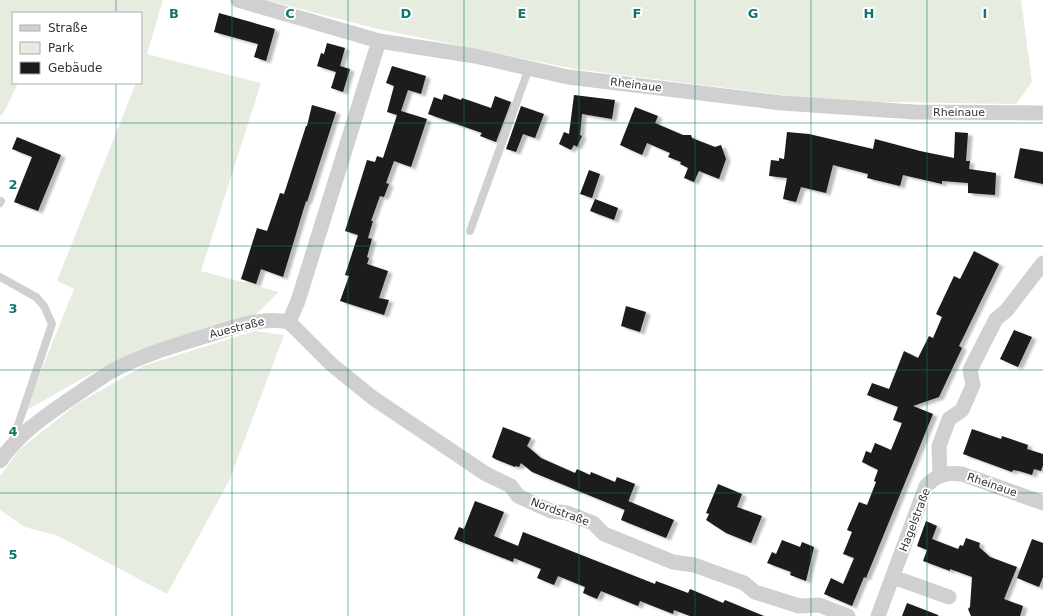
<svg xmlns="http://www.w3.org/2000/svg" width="1043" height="616" viewBox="0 0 1043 616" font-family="'DejaVu Sans',sans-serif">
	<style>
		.green { fill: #e6ecdf }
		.building { fill: #1a1a1a; filter: url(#shadow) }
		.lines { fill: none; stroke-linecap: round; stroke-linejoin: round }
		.lane { stroke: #d0d0d0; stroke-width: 8 }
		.street { stroke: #d0d0d0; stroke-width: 15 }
		.grid { fill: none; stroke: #0f766e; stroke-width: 1; stroke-opacity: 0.55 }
		.labels { text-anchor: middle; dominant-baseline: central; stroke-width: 4; stroke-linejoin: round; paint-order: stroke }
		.street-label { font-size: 11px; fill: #333; stroke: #fff }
		.grid-label { font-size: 13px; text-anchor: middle; font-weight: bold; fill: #0f766e; stroke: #fff; stroke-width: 4; stroke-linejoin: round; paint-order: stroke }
	</style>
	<defs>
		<filter id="shadow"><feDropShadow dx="4.5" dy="2.5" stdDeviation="1" flood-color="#0004"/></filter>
	</defs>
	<rect width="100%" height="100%" fill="#fff"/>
	<path class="green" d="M0 0H163L147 54 261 83 201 271 279 292 255 315 192 333 135 352 83 378 27 410 39 376 74 289 57 281 136 83H141V13H13V83H18L2 116 0 115Z
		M266 0H1021L1032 82 1016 104 829 101 575 69 378 29Z
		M254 331 284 335 229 481 167 594 58 536 25 527 0 510V476L19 450 77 404 143 366Z"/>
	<path class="building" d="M219 13 275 29 266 61 254 57 258 44 214 32Z
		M327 43 345 48 340 66 350 69 343 92 331 88 336 72 317 66 321 53 324 54Z
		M392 66 426 76 421 94 408 90 401 111 427 119 411 167 394 161 386 183 389 184 384 197 380 196 371 221H373L368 238 372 239 367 257 369 258 367 264 388 271 379 298 389 300 384 315 340 301 349 276 345 275 358 235 345 231 367 160 375 162 377 156 383 158 397 115 387 112 394 86 386 83Z
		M444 94 461 100 462 98 491 108 495 96 511 102 496 142 480 136 482 133 428 114 434 97 442 100Z
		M574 95 615 100 612 119 582 114 580 135 582 136 577 147 574 145 571 150 559 144 564 132 569 134Z
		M312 105 336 112 307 202 306 201 283 277 261 269 256 284 241 279 257 228 267 231 280 193 284 194 306 126H307Z
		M521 106 544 114 535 138 523 134 516 152 506 149Z
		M635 107 658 116 655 123 683 135H691L692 138 715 147 721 145 726 159 719 179 699 171 694 182 684 178 688 168 680 164 681 162 668 157 670 153 647 143 642 155 620 145Z
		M787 132 809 134 873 149 875 139 920 151 954 158 955 132 968 133 966 161H970L969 169 996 173 995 195 968 193V183L942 181V184L903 175 900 186 867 178 868 174 833 165 826 193 801 187 796 202 783 199 787 178 769 176 771 160 779 161V158L784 159Z
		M17 137 61 155 38 211 14 202 32 157 12 149Z
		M1020 148 1043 152V184L1014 178Z
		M589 170 600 174 592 198 580 194Z
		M595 199 618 208 614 220 590 211Z
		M974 251 999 264 959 346 962 348 939 397 913 406 933 414 866 578 864 577 852 606 824 594 831 578 843 584 854 558 843 554 852 532 847 530 859 502 867 505 876 482 874 481 878 470 862 462 866 451 871 453 875 443 891 450 902 423 893 420 898 407 867 395 872 383 889 389 904 351 918 358 929 336 933 338 942 317 936 314 954 276 960 279Z
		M626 306 646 312 640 332 621 326Z
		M1014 330 1032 337 1018 367 1000 359Z
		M503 427 531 438 527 446 541 458 575 473 577 469 590 475 591 472 615 482 617 477 635 484 625 510 532 472 521 463 519 467 516 466 515 467 495 459 492 457Z
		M972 429 1001 439 1002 436 1028 445 1027 449 1043 454V465L1041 471 1034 469 1032 475 1019 471 1013 470 1012 472 963 454Z
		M718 484 742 494 737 507 762 516 751 543 726 533 706 520 709 514 706 513Z
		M475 501 504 512 494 536 518 546 523 532 655 584 656 581 688 593 690 589 723 603 725 600 764 616H690L674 610 673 614 640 601 638 606 601 591 597 599 583 593 585 587 558 576 554 585 537 578 541 569 514 558 513 562 454 539 459 527 464 529Z
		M628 501 674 520 666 538 621 520Z
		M926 521 937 526 932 539 958 549 960 545 963 546 966 538 980 543 979 547 990 557 1017 567 1004 599 1023 606 1020 616H971L968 609 970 607 972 577 950 569V571L923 561 927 550 917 546Z
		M1032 539 1043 543V577L1039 587 1017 578Z
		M782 540 800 547 802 542 814 547 806 581 790 575 791 572 767 563 772 552 776 554Z
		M907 603 938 615V616H902Z"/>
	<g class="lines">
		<path class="lane" d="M0 203 1 201
			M470 231 529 68
			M0 277 36 297 44 306 52 324 13 440"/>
		<path class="street" d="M238 0 379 41 475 56 568 77 782 103 914 112 1043 113
			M289 322 331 364 373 398 486 474 511 486 518 496 551 511 567 513 593 523 604 534 673 562 694 565 744 583 755 592 799 606 819 605 848 616
			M289 322 298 301 379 41
			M0 461C19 434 41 419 67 401 82 391 96 381 110 372 142 355 176 345 209 335 236 326 261 317 289 322
			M940 475 939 446 949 419 962 410 973 385 970 370 996 319 1006 311 1043 263
			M893 577 949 597
			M878 616 926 486C937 475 946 472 962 474L1043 503"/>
	</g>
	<path class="grid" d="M116 0V13M232 0V616M348 0V616M464 0V616M579 0V616M695 0V616M811 0V616M927 0V616M116 83V616M0 123H1043M0 246H1043M0 370H1043M0 493H1043"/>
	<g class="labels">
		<g class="street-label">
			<text transform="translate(636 85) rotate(7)">Rheinaue</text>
			<text x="959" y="112">Rheinaue</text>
			<text transform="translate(237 328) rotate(-14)">Auestraße</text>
			<text transform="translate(992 485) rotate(19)">Rheinaue</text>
			<text transform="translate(560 512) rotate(20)">Nordstraße</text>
			<text transform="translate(915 520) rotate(-69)">Hagelstraße</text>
		</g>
	</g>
	<g class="grid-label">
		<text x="174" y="18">B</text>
		<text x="290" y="18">C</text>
		<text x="406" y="18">D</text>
		<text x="522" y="18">E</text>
		<text x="637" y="18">F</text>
		<text x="753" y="18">G</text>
		<text x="869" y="18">H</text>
		<text x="985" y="18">I</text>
		<text x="13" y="189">2</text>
		<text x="13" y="313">3</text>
		<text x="13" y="436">4</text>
		<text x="13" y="559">5</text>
	</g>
	<rect x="12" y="12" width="130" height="72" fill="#ffffff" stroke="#adadad"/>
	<rect x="20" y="25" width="20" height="6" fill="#d0d0d0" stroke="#adadad"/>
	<text x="48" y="32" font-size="12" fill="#333333">Straße</text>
	<rect x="20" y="42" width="20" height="12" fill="#e6ecdf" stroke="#adadad"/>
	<text x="48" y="52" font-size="12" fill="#333333">Park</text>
	<rect x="20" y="62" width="20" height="12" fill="#1a1a1a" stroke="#adadad"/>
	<text x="48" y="72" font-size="12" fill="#333333">Gebäude</text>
</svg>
